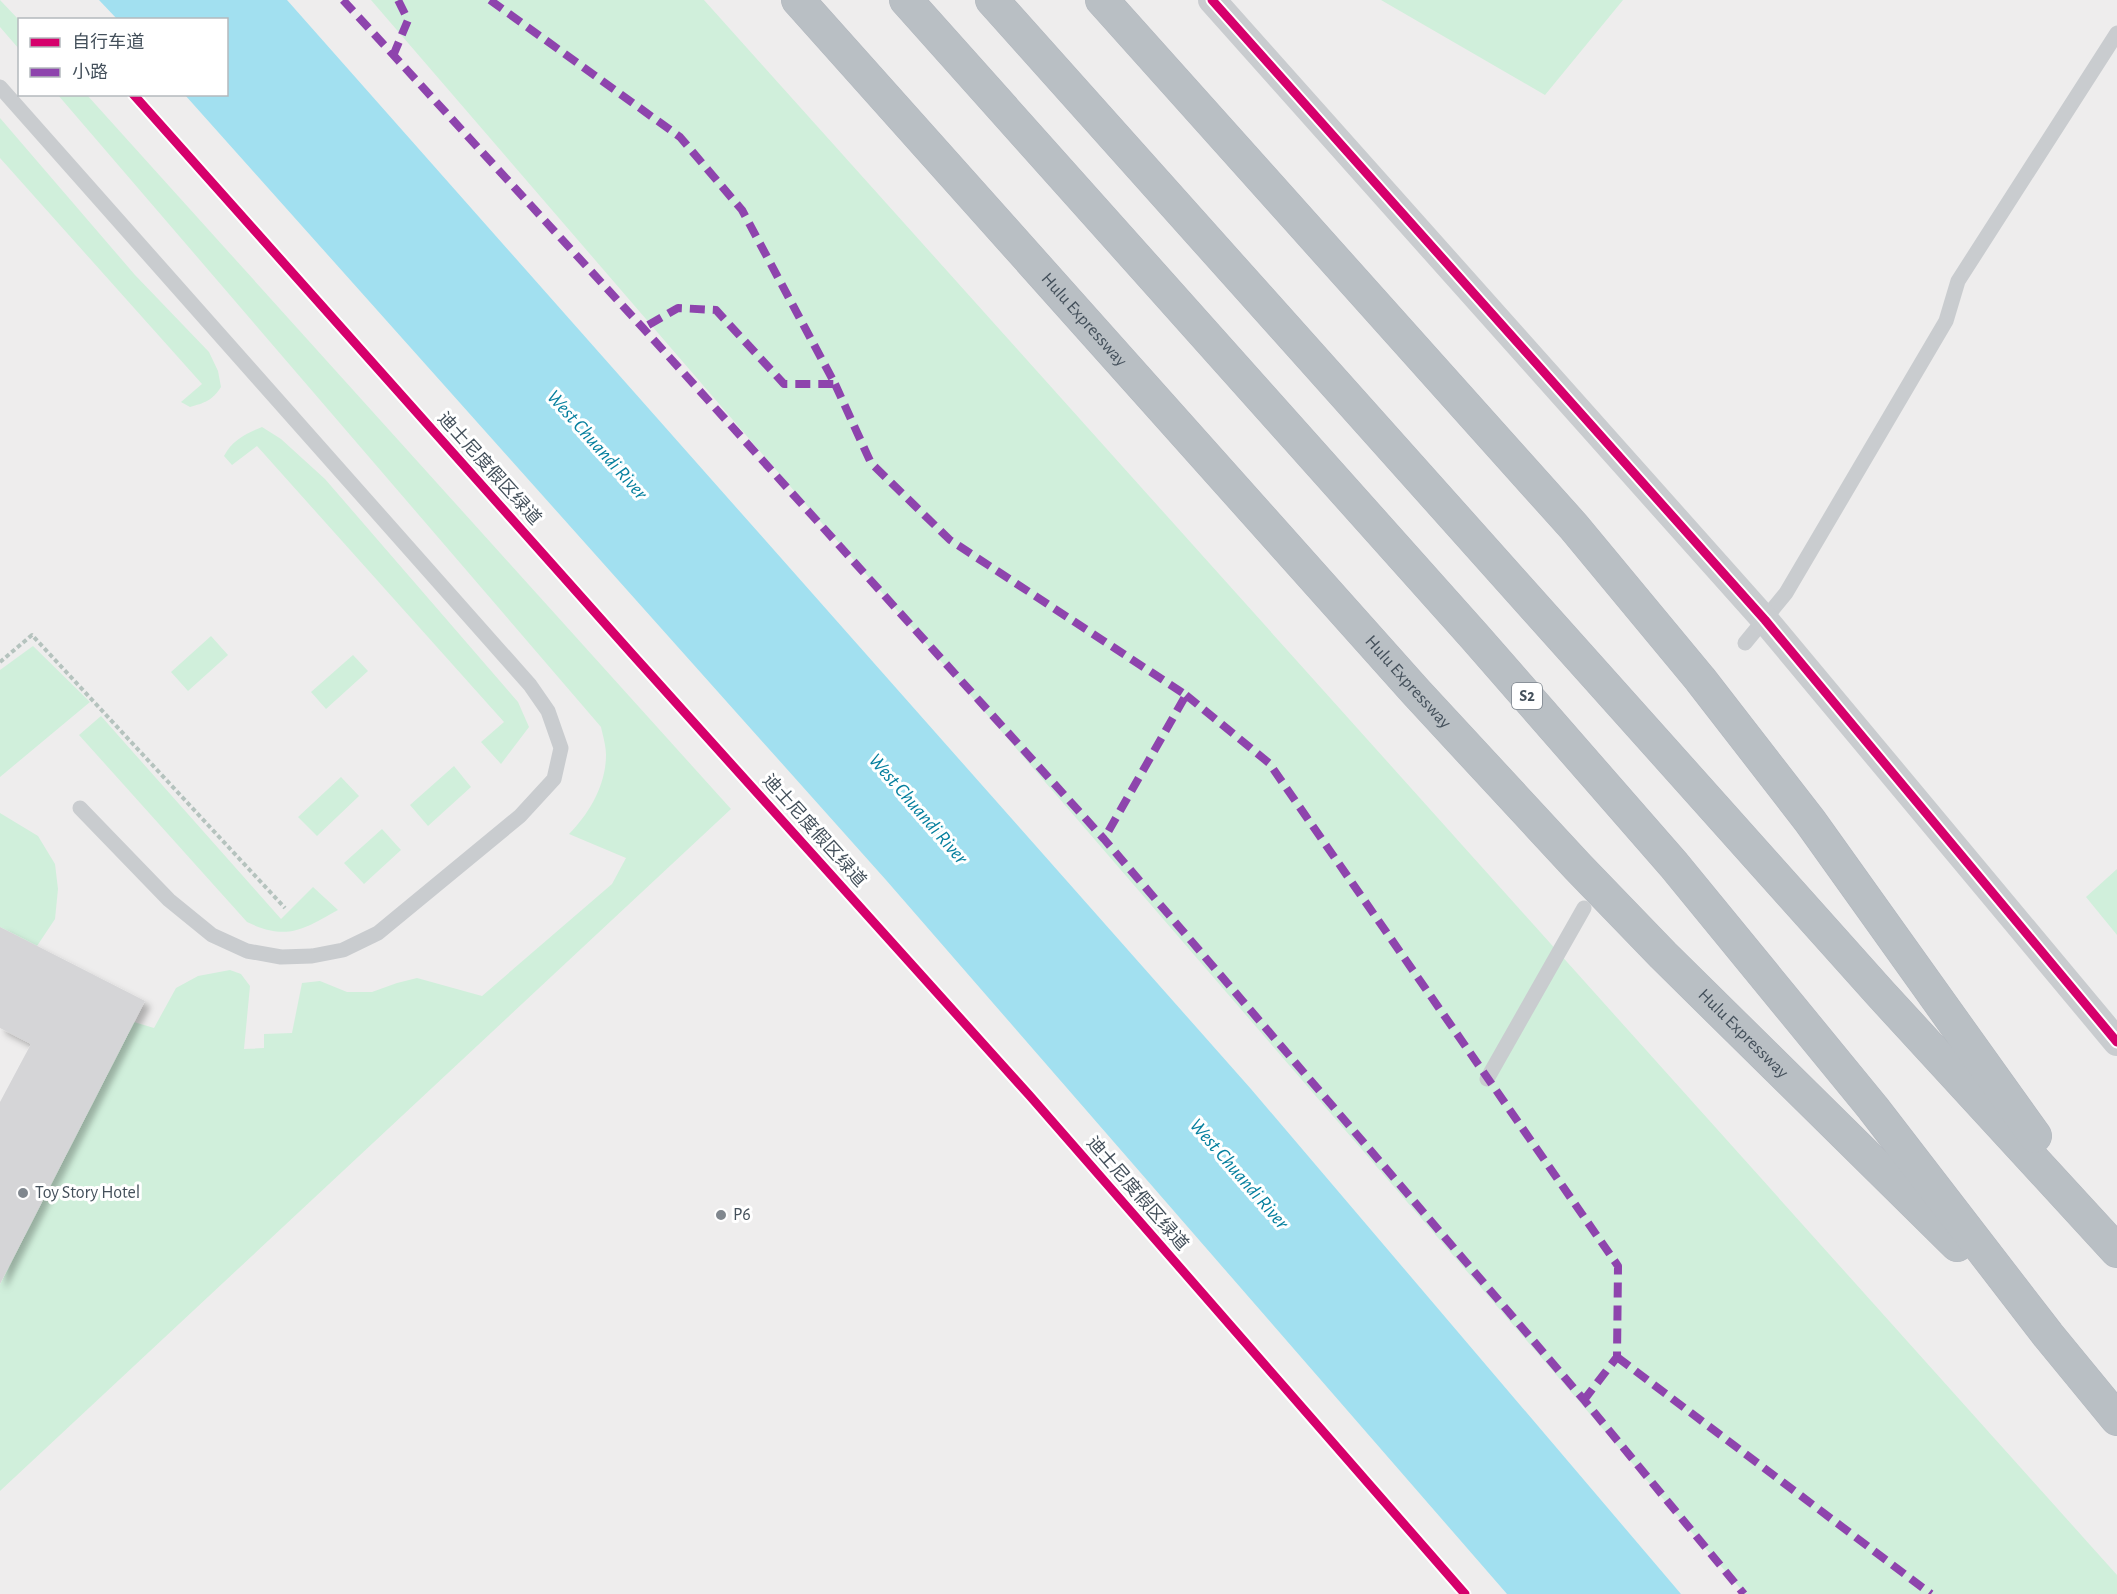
<svg xmlns="http://www.w3.org/2000/svg" width="2117" height="1594" viewBox="0 0 2117 1594" font-family="'Alegreya Sans','Noto Sans SC',sans-serif">
	<style>
		.green { fill: #d0efdb }
		.water { fill: #a2e0f0 }
		.building { fill: #d5d5d7; filter: url(#shadow) }
		.lines { fill: none; stroke-linecap: round; stroke-linejoin: round }
		.highway-casing { stroke: #b2b7be; stroke-width: 34 }
		.path { stroke: #b5c3be; stroke-width: 4; stroke-dasharray: 4.5 3; stroke-linecap: butt }
		.lane { stroke: #c9cccf; stroke-width: 15 }
		.street { stroke: #c9cccf; stroke-width: 28 }
		.highway { stroke: #b9bfc4; stroke-width: 33 }
		.quiet { stroke: #8e44ad; stroke-width: 8; stroke-dasharray: 15 8; stroke-linecap: butt }
		.cycleway-casing { stroke: #fff; stroke-width: 13 }
		.cycleway { stroke: #d6006c; stroke-width: 9 }
		.poi-dot { fill: #80878e; stroke: #fff; stroke-width: 2 }
		.labels { text-anchor: middle; dominant-baseline: central; stroke-width: 6; stroke-linejoin: round; paint-order: stroke }
		.shield { fill: #fff; stroke: #7c848c; stroke-width: 1.5 }
		.shield-label { font-size: 16px; font-weight: bold; fill: #44505b }
		.street-label { font-size: 18px; fill: #44505b; stroke: #fff }
		.poi-label { font-size: 18px; fill: #44505b; stroke: #fff; text-anchor: start }
		.water-label { font-size: 20px; font-style: italic; fill: #057f9e; stroke: #fff }
	</style>
	<defs>
		<filter id="shadow"><feDropShadow dx="5.5" dy="5.5" stdDeviation="3" flood-color="#0004"/></filter>
	</defs>
	<rect width="100%" height="100%" fill="#eeeded"/>
	<path class="green" d="M0 0 19 20V49L0 27Z
		M371 0H704L2117 1575V1594H1745Z
		M1381 0H1623L1545 95Z
		M58 95H87L731 809 0 1491V1284L134 1022 154 1028 176 988 198 976 230 970 241 974 250 986 244 1049 264 1048V1034L292 1033 302 983 320 981 347 992H372L397 983 417 978 482 996 612 884 626 858 569 834C589 814 606 785 606 755 606 746 603 736 601 727Z
		M0 118 135 275 209 352 218 371 221 387C212 401 204 403 190 407L181 402 202 384 0 158Z
		M262 427 281 439 325 479 518 702 529 727 501 764 481 742 504 722 257 446 232 465 224 456C232 440 247 433 262 427Z
		M211 636 228 655 188 691 171 672Z
		M33 646 90 702 0 777V670Z
		M353 655 368 671 326 709 311 692Z
		M101 716 281 919 313 887 338 910C302 930 287 941 247 922L79 735Z
		M454 766 471 787 428 826 410 805Z
		M341 777 359 796 317 836 298 817Z
		M0 813 38 836 55 864 58 889 55 919 37 946 0 927Z
		M382 829 401 850 364 884 344 863Z
		M2117 869V935L2086 897Z"/>
	<path class="water" d="M99 0H287L1251 1089 1681 1594H1507L886 880 185 95 226 94V20L117 19Z"/>
	<path class="building" d="M0 927 145 1001 0 1284V1102L31 1044 0 1028Z"/>
	<g class="lines">
		<defs>
			<g id="highway">
				<path id="s1" d="M798 0 1416 692 1578 867 1663 955 1957 1245"/>
				<path d="M906 0 1475 637 1674 865 1873 1108 2048 1335 2117 1419"/>
				<path d="M992 0 1880 993 2117 1251"/>
				<path d="M1102 0 1574 527 1700 679 1810 821 2035 1136"/>
			</g>
		</defs>
		<use href="#highway" class="highway-casing"/>
		<path class="path" d="M0 662 32 635 285 908"/>
		<path class="lane" d="M0 87 530 685 548 711 561 748 554 779 520 816 378 933 343 950 312 956 281 957 247 951 212 935 169 900 80 808
			M1745 643 1786 593 1946 321 1958 281 2117 33
			M1487 1079 1584 908"/>
		<path class="street" d="M1212 0 1765 620 2117 1042"/>
		<use href="#highway" class="highway"/>
		<path class="quiet" d="M343 0 643 328 1104 839 1584 1400 1744 1594
			M490 0 680 137 742 210 835 384H784L716 310 678 308 643 328
			M393 56 408 20 398 0
			M835 384 871 463 950 540 1186 695 1104 839
			M1186 695 1269 763 1618 1266 1617 1357 1584 1400
			M1617 1357 1931 1594"/>
		<defs>
			<path id="cycleway" d="M1212 0 1765 620 2117 1042
				M133 94 633 655 1030 1096 1465 1594"/>
		</defs>
		<use href="#cycleway" class="cycleway-casing"/>
		<use href="#cycleway" class="cycleway"/>
	</g>
	<g class="poi-dot">
		<circle cx="23" cy="1193" r="6"/>
		<circle cx="721" cy="1215" r="6"/>
	</g>
	<g class="labels">
		<rect class="shield" x="1512" y="683" width="30" height="26" rx="4.5"/>
		<g class="shield-label">
			<text x="1527" y="696">S2</text>
		</g>
		<g class="street-label">
			<text stroke="none"><textPath href="#s1" startOffset="429">Hulu Expressway</textPath></text>
			<text transform="translate(489 469) rotate(48)">迪士尼度假区绿道</text>
			<text stroke="none"><textPath href="#s1" startOffset="915">Hulu Expressway</textPath></text>
			<text transform="translate(814 831) rotate(48)">迪士尼度假区绿道</text>
			<text stroke="none"><textPath href="#s1" startOffset="1401">Hulu Expressway</textPath></text>
			<text transform="translate(1137 1194) rotate(49)">迪士尼度假区绿道</text>
		</g>
		<g class="poi-label">
			<text x="35" y="1193">Toy Story Hotel</text>
			<text x="733" y="1215">P6</text>
		</g>
		<g class="water-label">
			<text transform="translate(597 445) rotate(48)">West Chuandi River</text>
			<text transform="translate(918 809) rotate(49)">West Chuandi River</text>
			<text transform="translate(1239 1174) rotate(49)">West Chuandi River</text>
		</g>
	</g>
	<rect x="18" y="18" width="210" height="78" fill="#ffffff" stroke="#b4b9bd" stroke-width="1.5"/>
	<rect x="30" y="38" width="30" height="9" fill="#d6006c" stroke="#b4b9bd" stroke-width="1.5"/>
	<text x="72" y="48" font-size="18" fill="#44505b">自行车道</text>
	<rect x="30" y="68" width="30" height="9" fill="#8e44ad" stroke="#b4b9bd" stroke-width="1.5"/>
	<text x="72" y="78" font-size="18" fill="#44505b">小路</text>
</svg>
